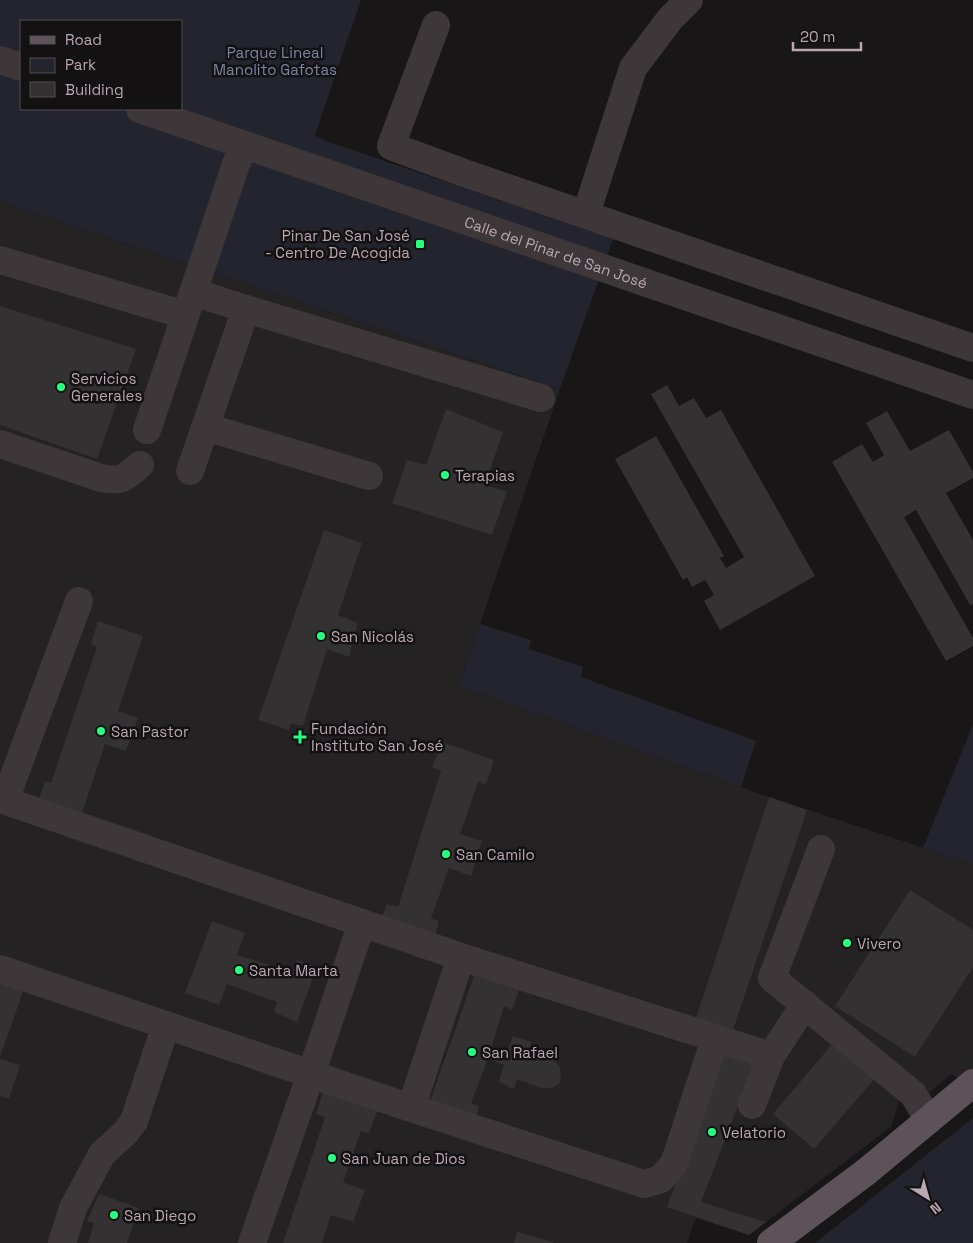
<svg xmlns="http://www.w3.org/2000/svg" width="973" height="1243" viewBox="0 0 973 1243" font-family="'Space Grotesk',sans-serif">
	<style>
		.built { fill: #252223 }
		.green { fill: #24242e; fill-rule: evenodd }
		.building { fill: #343132 }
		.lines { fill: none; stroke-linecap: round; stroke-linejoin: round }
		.minor { stroke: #3e3739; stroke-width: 28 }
		.major { stroke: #5d5257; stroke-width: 28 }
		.poi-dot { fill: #27ff81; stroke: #131111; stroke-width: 2 }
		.labels { text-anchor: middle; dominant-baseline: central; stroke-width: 5; stroke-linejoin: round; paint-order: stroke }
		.park-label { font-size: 15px; fill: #7c84a6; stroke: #131111 }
		.poi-label { font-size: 15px; fill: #b9a7b1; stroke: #131111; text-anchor: start }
		.street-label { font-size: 15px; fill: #b9a7b1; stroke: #131111 }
	</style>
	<rect width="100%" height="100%" fill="#181616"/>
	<path class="built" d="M0 202 560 389 459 686 769 797 973 864V1086L951 1074 930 1092 901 1095 891 1127 749 1235 696 1218 687 1243H0Z"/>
	<path class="green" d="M0 0H361L315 135 326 141 613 239 560 389 0 202ZM21 21H181V109H21Z
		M480 624 531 640 529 649 583 667 581 677 756 741 741 787 459 686Z
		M973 724V864L923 848Z
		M973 1118V1243H815Z"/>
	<path class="building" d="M0 306 136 349 97 459 0 425Z
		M667 385 679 406 694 398 706 418 721 410 815 576 720 630 704 601 714 595 705 580 692 587 687 577 683 580 615 459 656 436 724 556 720 558 726 568 744 557 651 394Z
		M446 409 503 432 485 485 507 492 492 535 392 503 407 460 426 465Z
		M887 411 910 451 949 430 973 472V478L946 493 973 540V604L970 605 916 510 904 517 973 638V646L946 661 832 462 862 444 873 462 884 455 866 423Z
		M324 530 362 543 338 615 358 623 349 657 327 649 303 726 291 723 289 730 258 720Z
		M98 621 143 636 118 711 138 718 126 751 105 744 80 819 37 805 45 781 51 783 97 647 91 644Z
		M442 742 494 760 486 785 478 782 460 834 482 841 471 876 449 868 431 918 439 921 432 946 378 928 387 904 398 907 441 771 432 767Z
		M769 797 807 810 732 1033 695 1021Z
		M910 890 973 930V967L915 1057 835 1006Z
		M212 921 245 933 237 955 293 972 297 960 317 967 297 1022 274 1012 277 1002 227 984 219 1005 185 993Z
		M0 974 26 983 0 1057Z
		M474 976 519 990 512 1010 504 1006 491 1049 506 1055 513 1036 531 1042 527 1054 553 1060 560 1066 561 1077 559 1084 552 1088H541L517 1079 514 1089 499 1082 504 1065 488 1059 471 1103 479 1106 474 1125 427 1110Z
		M834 1042 876 1077 814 1149 773 1114Z
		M726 1051 755 1062 701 1202 766 1222 749 1235 667 1207Z
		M0 1059 20 1065 9 1099 0 1096Z
		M324 1089 378 1109 369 1133 361 1131 343 1182 365 1190 353 1222 331 1215 322 1243H283L325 1117 316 1114Z
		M99 1194 139 1208 127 1243H88L94 1223 87 1221Z
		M517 1232 553 1242V1243H514Z"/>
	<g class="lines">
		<g class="minor">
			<path d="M436 25 391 146 464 173 973 348"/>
			<path d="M0 60 21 67"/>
			<path id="s1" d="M140 109 973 395"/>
			<path d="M586 214 633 68 670 19 689 0"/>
			<path d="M0 260 185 315"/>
			<path d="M193 292 246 309 541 398"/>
			<path d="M206 427 369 476"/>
			<path d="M147 430 236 164 244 145"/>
			<path d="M0 444 101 478C121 482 125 478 140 465"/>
			<path d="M190 471 246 309"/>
			<path d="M0 799 461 957 771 1056"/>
			<path d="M5 800 79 601"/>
			<path d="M821 849 772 978 913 1094 929 1120"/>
			<path d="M0 969 411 1108 644 1184 661 1179 674 1164 715 1039"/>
			<path d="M752 1105 771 1056 805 1004"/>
			<path d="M411 1108 461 957"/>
			<path d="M62 1243 73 1208 102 1154 126 1132 134 1121 166 1025"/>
			<path d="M252 1243 311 1074 362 923"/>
		</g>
		<path class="major" d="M771 1243 866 1172 973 1083"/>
	</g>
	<g class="poi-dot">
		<rect x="415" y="239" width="10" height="10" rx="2.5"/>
		<circle cx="61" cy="387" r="5"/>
		<circle cx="445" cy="475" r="5"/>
		<circle cx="321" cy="636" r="5"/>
		<circle cx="101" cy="731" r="5"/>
		<path d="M297.5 729.5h5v5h5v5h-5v5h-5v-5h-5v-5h5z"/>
		<circle cx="446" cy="854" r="5"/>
		<circle cx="847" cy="943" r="5"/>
		<circle cx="239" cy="970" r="5"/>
		<circle cx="472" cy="1052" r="5"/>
		<circle cx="712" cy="1132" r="5"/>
		<circle cx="332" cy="1158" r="5"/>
		<circle cx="114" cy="1215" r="5"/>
	</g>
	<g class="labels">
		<g class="park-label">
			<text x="275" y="52">Parque Lineal<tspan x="275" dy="17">Manolito Gafotas</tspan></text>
		</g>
		<g class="poi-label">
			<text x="410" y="235" text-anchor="end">Pinar De San José<tspan x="410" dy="17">- Centro De Acogida</tspan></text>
			<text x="71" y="378">Servicios<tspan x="71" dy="17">Generales</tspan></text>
			<text x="455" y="475">Terapias</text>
			<text x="331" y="636">San Nicolás</text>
			<text x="311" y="728">Fundación<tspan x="311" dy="17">Instituto San José</tspan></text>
			<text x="111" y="731">San Pastor</text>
			<text x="456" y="854">San Camilo</text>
			<text x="857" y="943">Vivero</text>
			<text x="249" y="970">Santa Marta</text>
			<text x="482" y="1052">San Rafael</text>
			<text x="722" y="1132">Velatorio</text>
			<text x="342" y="1158">San Juan de Dios</text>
			<text x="124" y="1215">San Diego</text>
		</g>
		<g class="street-label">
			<text stroke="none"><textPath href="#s1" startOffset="440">Calle del Pinar de San José</textPath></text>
		</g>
	</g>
	<rect x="20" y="20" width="162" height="90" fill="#131111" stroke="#554d51"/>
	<rect x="30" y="36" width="25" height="8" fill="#5d5257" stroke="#554d51"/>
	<text x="65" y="45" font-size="15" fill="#b9a7b1">Road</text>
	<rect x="30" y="58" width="25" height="15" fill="#24242e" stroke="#554d51"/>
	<text x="65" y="70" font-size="15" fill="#b9a7b1">Park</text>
	<rect x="30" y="82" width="25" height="15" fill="#343132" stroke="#554d51"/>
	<text x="65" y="95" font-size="15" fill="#b9a7b1">Building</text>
	<g transform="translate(928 1198) rotate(143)" stroke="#131111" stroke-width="4" paint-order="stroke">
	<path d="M0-4L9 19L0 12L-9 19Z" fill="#b9a7b1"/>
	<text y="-8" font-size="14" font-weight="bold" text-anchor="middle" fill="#b9a7b1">N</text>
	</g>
	<path d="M793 42v8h68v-8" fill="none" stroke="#b9a7b1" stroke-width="2.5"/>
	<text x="800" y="42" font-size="15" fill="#b9a7b1" stroke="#131111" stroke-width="4" paint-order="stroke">20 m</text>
</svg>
